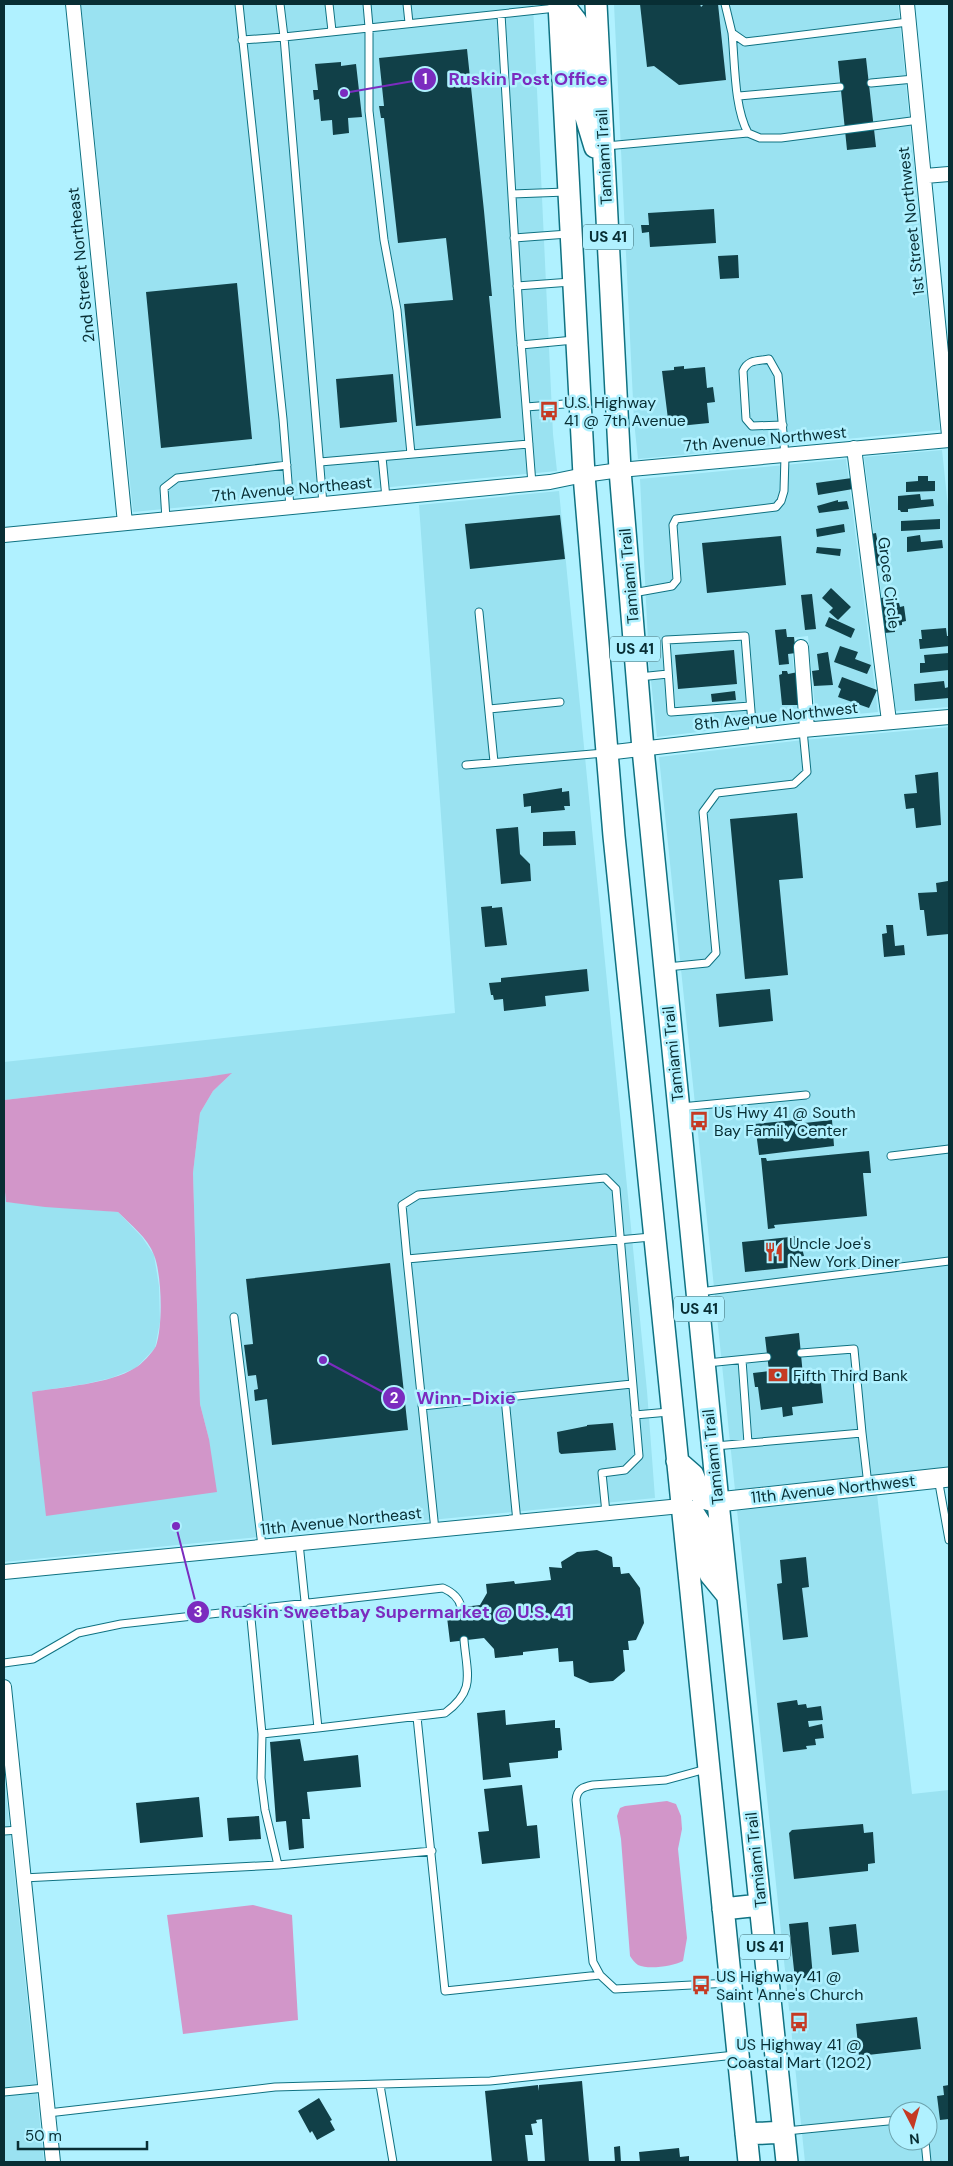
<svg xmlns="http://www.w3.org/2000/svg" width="953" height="2166" viewBox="0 0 953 2166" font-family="'DM Sans',sans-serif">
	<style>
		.built { fill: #9ae2f1; fill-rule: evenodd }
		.water { fill: #d296c9 }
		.building { fill: #114048 }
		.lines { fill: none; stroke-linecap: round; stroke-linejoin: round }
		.lane-casing { stroke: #0f7282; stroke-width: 9 }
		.street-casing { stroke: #0f7282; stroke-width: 16 }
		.secondary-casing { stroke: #0f7282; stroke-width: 21 }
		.primary-casing { stroke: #0f7282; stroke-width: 24 }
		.lane { stroke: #fff; stroke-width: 7 }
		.street { stroke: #fff; stroke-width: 14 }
		.secondary { stroke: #fff; stroke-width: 19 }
		.primary { stroke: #fff; stroke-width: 21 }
		.labels { text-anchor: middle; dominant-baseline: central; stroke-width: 5; stroke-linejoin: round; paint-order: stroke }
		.shield { fill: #b0f1ff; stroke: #3a6871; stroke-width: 1 }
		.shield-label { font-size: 15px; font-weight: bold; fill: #082e34 }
		.street-label { font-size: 16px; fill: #082e34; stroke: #b0f1ff }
		.poi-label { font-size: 16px; fill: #082e34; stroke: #b0f1ff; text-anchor: start }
		.leader { fill: none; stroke: #7b2cbf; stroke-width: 2 }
		.callout-dot { fill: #7b2cbf; stroke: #b0f1ff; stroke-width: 2 }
		.mark-label { font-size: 15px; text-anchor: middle; font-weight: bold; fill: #fff }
		.callout-label { font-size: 18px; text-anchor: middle; font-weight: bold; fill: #7b2cbf; stroke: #b0f1ff; stroke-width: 5; stroke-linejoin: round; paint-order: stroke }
	</style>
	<rect width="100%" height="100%" fill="#b0f1ff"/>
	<path class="built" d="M81 4H533L553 434 557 471 133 512Z
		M614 4H898L940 430 638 459 634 421Z
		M942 450 949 516V707L896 711 864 457Z
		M846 459 878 712 816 718 808 636 791 638 798 720 657 737 649 662 640 479Z
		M559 491 647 1391 655 1498 4 1562V1182L6 1202 118 1212 142 1237 154 1255 159 1286 160 1322 155 1348 136 1368 111 1378 85 1384 32 1392 209 1439 200 1404 193 1173 200 1113 213 1091 231 1074 4 1100V1062L455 1013 419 505Z
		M949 727V1467L735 1490 659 757 803 740Z
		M877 1494 912 1794 949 1790V2162H805L737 1510ZM898 2111H928V2141H898Z
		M4 1772 44 2162H4Z"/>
	<path class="water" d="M232 1073 213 1091 200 1113 193 1173 200 1404 209 1439 217 1492 46 1516 32 1392C61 1387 110 1384 135 1368 141 1365 153 1352 156 1346 163 1326 162 1275 154 1255 148 1238 130 1224 118 1212L45 1207 6 1202 4 1182V1100L206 1077Z
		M667 1801 676 1804 681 1816 682 1829 678 1849 687 1938 683 1961C673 1966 649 1970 638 1965 635 1963 632 1959 630 1956L621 1839 617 1816 620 1808 625 1806Z
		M253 1905 292 1915 298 2020 183 2034 167 1915Z"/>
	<path class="building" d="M640 4H700L701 7 704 4H718L726 80 679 85 654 66 647 67Z
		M467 49 484 211 492 296H489L501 418 416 426 404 304 453 300 446 238 398 243 384 118H381L379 106H384L379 58Z
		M866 58 876 147 847 150 838 61Z
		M341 62V66L356 64 362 117 348 118 349 133 333 135 332 120 321 121 319 99 314 100 313 90H318L315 64Z
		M714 209 716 243 650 247 649 232 642 233 641 225H649L648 213Z
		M738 255 739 278 720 279 718 256Z
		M237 283 252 439 161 448 146 292Z
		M684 366V369L705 367 707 388 713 387 715 402 707 403 709 423 669 427 662 371 674 370V367Z
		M393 374 397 422 340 428 336 379Z
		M918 476H928V481H935V491L906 492V482L918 481Z
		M852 478 853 489 818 495 816 483Z
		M920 494 921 500 933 499 934 506 908 509V512H901L900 510H898V496Z
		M838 500V502L847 501 849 509 819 513 817 506Z
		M560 515 565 559 470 569 465 524Z
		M940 519V529L901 531V521Z
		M844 524 845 532 817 537 816 529Z
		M876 533 878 544 883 543 887 564 872 567 866 535Z
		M920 535 921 542 942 540 943 548 907 552V537Z
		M781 536 786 585 707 593 702 543Z
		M817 547 841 549 840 556 816 553Z
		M831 588 851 607 838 620 829 612 833 608 822 598Z
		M812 594 816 629 805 630 801 595Z
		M894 597 895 603H899L900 607 904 606 906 621 902 622V625L895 626V632L884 633 879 598Z
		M829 617 855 629 851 638 825 626Z
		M946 628 947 636H949V646L920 649 919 639H922L921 630Z
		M786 629 787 637H794L796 653 788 654 789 664 779 665 775 630Z
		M840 646 858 652 855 659 871 665 867 674 834 662Z
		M734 650 737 684 678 689 675 655Z
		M828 652 833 685 814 686 812 671 819 670 817 654Z
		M949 653V670L920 673V663H925L924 655Z
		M782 671H787L788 674 798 672 801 705H782L779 675 782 674Z
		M842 677 877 690 869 708 838 697 841 689 838 687Z
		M944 681 945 688 949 687V698L915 701 914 684Z
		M735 691 736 700 712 702 711 694Z
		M938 772 941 825 916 828 914 808 906 809 904 794 917 793 915 775Z
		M562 788V792L569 791 570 806H564L565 810 531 813V806L524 807 523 794Z
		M797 813 803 878 779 880 788 975 745 979 730 819Z
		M518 827 520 854 530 864 531 881 501 884 496 829Z
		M575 831 576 845 543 846V832Z
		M948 881 949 934 927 936 924 910H920L918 893 937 892 936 883Z
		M492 906V908L502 907 507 945 485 947 481 907Z
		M886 925H893L895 946 904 945 905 955 884 957 882 934 887 933Z
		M587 969 589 991 545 996 546 1006 504 1011 503 999 494 1000 493 995H491L489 983 501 982V978Z
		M770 989 773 1021 719 1027 716 994Z
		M795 1120V1124L832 1120 834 1146 759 1155 755 1124Z
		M869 1151 871 1173H863L867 1216 774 1225 775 1228 768 1229 761 1158H766L767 1161Z
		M799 1236 804 1256 794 1257 795 1267 745 1272 742 1242Z
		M390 1263 408 1430 272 1445 267 1399 255 1401 254 1390 258 1389 256 1375 248 1376 244 1345 253 1344 246 1279Z
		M799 1333 803 1376 820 1374 823 1403 792 1407 793 1415 783 1417 782 1407 761 1410 758 1387H755L753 1373 769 1371 765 1337Z
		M613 1423 616 1450 561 1454 559 1452 557 1432 587 1426V1425Z
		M597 1550 612 1557 613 1567H620L621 1574 629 1573 640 1588 644 1623 636 1640 628 1641 629 1650H623L625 1671 613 1681 590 1683 574 1676 573 1661 559 1662 558 1648 523 1652V1655L495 1658 494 1649 484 1638 450 1642 446 1609 480 1605 487 1593 486 1584 514 1581 515 1584 551 1580 549 1567 562 1568 561 1562 577 1552Z
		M806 1557 809 1587 802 1588 808 1637 783 1640 777 1584 782 1583 780 1560Z
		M797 1700 798 1705 806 1704 807 1708 821 1706 823 1720 808 1721 809 1727 822 1724 824 1738 815 1739 816 1745 806 1746 807 1749 783 1752 777 1703Z
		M505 1710 506 1725 555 1720V1728H560L562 1750 558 1751V1758L509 1763 511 1777 483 1780 477 1713Z
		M300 1739 304 1761 358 1755 361 1787 307 1792 310 1819H302L304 1848 289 1850 286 1821 276 1822 270 1742Z
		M522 1785 527 1826 537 1825 540 1858 482 1864 478 1832 489 1831 484 1789Z
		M199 1797 203 1837 140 1843 136 1803Z
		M259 1816 261 1839 229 1841 227 1818Z
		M863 1824 864 1833 873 1832 875 1863 868 1864V1871L794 1879 789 1833 792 1830Z
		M808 1922 813 1977 795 1979 789 1924Z
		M856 1924 859 1952 832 1955 829 1927Z
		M917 2017 921 2049 859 2056 856 2024Z
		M582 2081 589 2162H545L542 2119 536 2120 537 2123 531 2124 533 2135H525L528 2162H492L485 2091 538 2085 539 2091V2085Z
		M949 2085V2119L940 2120 937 2096 944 2095 943 2086Z
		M319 2098 332 2120 330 2121 335 2130 317 2140 312 2131 310 2133 298 2111Z
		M620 2146 621 2162H615L614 2147Z
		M679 2148 680 2157 689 2156V2162H640L639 2152Z"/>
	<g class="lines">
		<defs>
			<path id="lane" d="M239 4 283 419 290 507
				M280 4 284 37 556 8
				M329 4 332 31
				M367 4 369 27V111L384 240 397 310 411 454
				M407 4 409 23
				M725 4 732 33 745 42 908 22
				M501 14 520 329 532 484
				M732 33C735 63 734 107 748 133L760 138H781L919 120
				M242 40 284 37 323 504
				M871 83 914 79
				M739 96 840 87
				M606 146 748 133
				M512 194 566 192
				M514 238 568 234
				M517 286 571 282
				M521 345 574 340
				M526 407 577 403
				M382 457 386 498
				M320 462 529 444
				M166 519 164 488 177 478 287 465
				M633 593 672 586 677 580 673 525 676 519 776 507 781 501 784 491 785 456 778 375 769 359C758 361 748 359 743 371L746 419 752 426 783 425
				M479 612 494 762
				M639 677 668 674
				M750 706 671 712 666 640 745 636 753 736
				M489 709 560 702
				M466 765 604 753
				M667 967 707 963 716 953 703 812 717 793 794 784 807 772 803 730
				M681 1107 806 1095
				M891 1156 949 1149
				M407 1259 402 1205 418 1195 605 1178 616 1189 639 1456 625 1470 602 1473 606 1513
				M699 1292 949 1261
				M234 1317 262 1546
				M742 1360 748 1443
				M707 1363 767 1357
				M505 1398 517 1522
				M422 1406 632 1384
				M635 1415 669 1412
				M862 1433 868 1485
				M715 1446 862 1433 854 1349 801 1353
				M938 1478 949 1540
				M435 1530 407 1259 651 1237
				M299 1543 318 1728 445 1713C476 1690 467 1675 464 1640
				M250 1608 262 1734 261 1778 265 1810 278 1865
				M4 1663 33 1659 78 1633 121 1624 443 1588C452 1592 459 1597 461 1607
				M417 1717 445 1991 600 1975 615 1989 730 1983
				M262 1734 318 1728
				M4 1831 19 1830
				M23 1878 278 1865 432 1851
				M600 1975 593 1962 576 1800C577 1789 583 1787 593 1785L666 1780 706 1769
				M380 2085 393 2162
				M4 2092 45 2088
				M48 2113 275 2087 490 2081 735 2055
				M786 2131 898 2120
				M925 2141 927 2162"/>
			<path id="street" d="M73 4 125 523
				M907 4 949 435
				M925 176 949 174
				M854 448 889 721
				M4 535 550 482 584 475 620 470 949 440
				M801 647 807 729
				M606 753 803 730 949 717
				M4 1572 681 1506
				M4 1687 53 2162"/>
			<path id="secondary" d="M718 1502 949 1477"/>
			<path id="primary" d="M559 4 584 475 614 836 749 2162
				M596 4 620 470 643 749 718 1502 787 2162
				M559 7 569 12 576 21 580 35 585 114 595 147
				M677 1461 693 1475 700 1493 707 1499 718 1502
				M681 1506 694 1514 703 1528 710 1574 728 1596
				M723 1909 760 1905
				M746 2134 784 2132"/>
		</defs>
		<use href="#lane" class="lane-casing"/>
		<use href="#street" class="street-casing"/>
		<use href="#secondary" class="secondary-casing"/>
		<use href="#primary" class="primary-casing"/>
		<use href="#lane" class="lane"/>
		<use href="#street" class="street"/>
		<use href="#secondary" class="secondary"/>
		<use href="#primary" class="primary"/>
	</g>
	<defs>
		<symbol id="bus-bare" viewBox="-9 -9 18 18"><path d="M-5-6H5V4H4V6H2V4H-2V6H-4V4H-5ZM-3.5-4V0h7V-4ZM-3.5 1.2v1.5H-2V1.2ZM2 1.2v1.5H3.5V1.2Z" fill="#c53a23" stroke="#b0f1ff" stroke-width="2.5" paint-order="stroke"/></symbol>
		<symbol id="restaurant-bare" viewBox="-9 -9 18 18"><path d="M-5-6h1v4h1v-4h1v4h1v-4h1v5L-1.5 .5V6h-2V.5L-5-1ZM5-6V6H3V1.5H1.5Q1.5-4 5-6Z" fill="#c53a23" stroke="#b0f1ff" stroke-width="2.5" paint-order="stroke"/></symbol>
		<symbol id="bank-bare" viewBox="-9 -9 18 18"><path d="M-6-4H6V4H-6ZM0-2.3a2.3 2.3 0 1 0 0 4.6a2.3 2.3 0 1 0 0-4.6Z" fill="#c53a23" stroke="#b0f1ff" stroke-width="2.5" paint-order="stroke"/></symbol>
	</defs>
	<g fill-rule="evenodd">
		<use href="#bus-bare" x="535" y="397" width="28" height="28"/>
		<use href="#bus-bare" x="685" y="1107" width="28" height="28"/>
		<use href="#restaurant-bare" x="760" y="1238" width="28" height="28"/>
		<use href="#bank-bare" x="764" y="1361" width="28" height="28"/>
		<use href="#bus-bare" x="687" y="1971" width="28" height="28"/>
		<use href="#bus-bare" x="785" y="2008" width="28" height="28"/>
	</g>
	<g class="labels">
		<g class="shield">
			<rect x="583" y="224.5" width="50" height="25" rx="4"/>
			<rect x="610" y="636.5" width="50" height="25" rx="4"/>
			<rect x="674" y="1296.5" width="50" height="25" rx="4"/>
			<rect x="740" y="1934.5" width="50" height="25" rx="4"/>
		</g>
		<g class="shield-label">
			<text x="608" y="237">US 41</text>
			<text x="635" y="649">US 41</text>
			<text x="699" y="1309">US 41</text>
			<text x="765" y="1947">US 41</text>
		</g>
		<g class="street-label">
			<text transform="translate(604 157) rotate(-93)">Tamiami Trail</text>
			<text transform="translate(911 221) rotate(-96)">1st Street Northwest</text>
			<text transform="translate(81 265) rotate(-96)">2nd Street Northeast</text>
			<text transform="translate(765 439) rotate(-5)">7th Avenue Northwest</text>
			<text transform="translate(292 489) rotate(-5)">7th Avenue Northeast</text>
			<text transform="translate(629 576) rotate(-95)">Tamiami Trail</text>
			<text transform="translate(889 583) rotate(83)">Groce Circle</text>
			<text transform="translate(776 716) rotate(-6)">8th Avenue Northwest</text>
			<text transform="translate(673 1054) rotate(-96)">Tamiami Trail</text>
			<text transform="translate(713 1457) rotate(-96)">Tamiami Trail</text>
			<text transform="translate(833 1489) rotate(-6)">11th Avenue Northwest</text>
			<text transform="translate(341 1521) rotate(-6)">11th Avenue Northeast</text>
			<text transform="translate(756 1860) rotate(-96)">Tamiami Trail</text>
		</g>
		<g class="poi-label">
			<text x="564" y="402">U.S. Highway<tspan x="564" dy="18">41 @ 7th Avenue</tspan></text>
			<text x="714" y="1112">Us Hwy 41 @ South<tspan x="714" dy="18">Bay Family Center</tspan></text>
			<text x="789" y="1243">Uncle Joe's<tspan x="789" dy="18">New York Diner</tspan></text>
			<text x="793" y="1375">Fifth Third Bank</text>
			<text x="716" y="1976">US Highway 41 @<tspan x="716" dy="18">Saint Anne's Church</tspan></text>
			<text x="799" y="2044" text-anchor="middle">US Highway 41 @<tspan x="799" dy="18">Coastal Mart (1202)</tspan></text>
		</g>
	</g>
	<path class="leader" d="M344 93L425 79M323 1360L394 1398M176 1526L198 1612"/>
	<g class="callout-dot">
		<circle cx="344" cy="93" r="5"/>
		<circle cx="323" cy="1360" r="5"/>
		<circle cx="176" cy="1526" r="5"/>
		<circle cx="425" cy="79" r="12"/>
		<circle cx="394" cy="1398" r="12"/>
		<circle cx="198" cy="1612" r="12"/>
	</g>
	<g class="mark-label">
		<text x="425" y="84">1</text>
		<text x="394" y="1403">2</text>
		<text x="198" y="1617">3</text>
	</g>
	<g class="callout-label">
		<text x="528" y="85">Ruskin Post Office</text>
		<text x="466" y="1404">Winn-Dixie</text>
		<text x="396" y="1618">Ruskin Sweetbay Supermarket @ U.S. 41</text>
	</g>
	<rect width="953" height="2166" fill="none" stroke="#082e34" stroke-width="10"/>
	<g transform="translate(913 2126) rotate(174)"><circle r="24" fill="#b0f1ff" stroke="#6da3ae"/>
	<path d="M0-4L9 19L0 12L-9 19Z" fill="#c53a23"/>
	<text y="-8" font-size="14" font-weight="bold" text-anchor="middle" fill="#082e34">N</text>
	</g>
	<path d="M18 2141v8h129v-8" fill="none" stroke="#082e34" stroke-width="2.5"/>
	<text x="25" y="2141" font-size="15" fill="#082e34" stroke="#b0f1ff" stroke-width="4" paint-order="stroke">50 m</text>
</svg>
